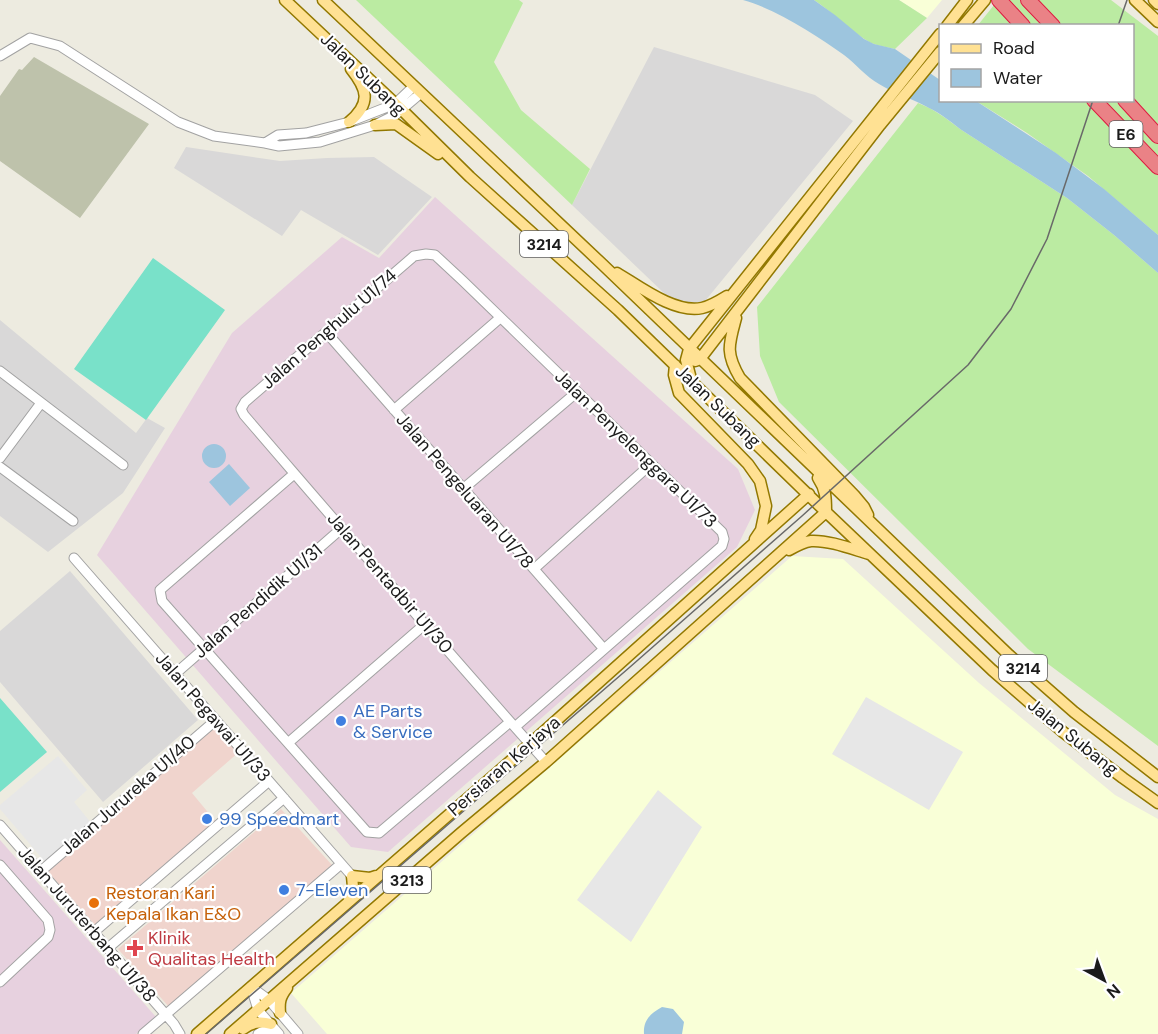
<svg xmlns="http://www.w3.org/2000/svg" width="1158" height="1034" viewBox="0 0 1158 1034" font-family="'DM Sans',sans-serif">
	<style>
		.residential { fill: #d9d8d8 }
		.commercial { fill: #f0d4cd }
		.industrial { fill: #e7d1df }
		.education { fill: #f9ffd7 }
		.construction { fill: #bec2ab }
		.grass { fill: #bbeba2 }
		.pitch { fill: #79e1c9 }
		.parking { fill: #e7e7e7 }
		.water { fill: #9dc5de }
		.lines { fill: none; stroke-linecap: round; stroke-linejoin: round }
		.minor-casing { stroke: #a2a2a2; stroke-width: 11 }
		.major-casing { stroke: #927800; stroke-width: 13 }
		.highway-casing { stroke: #dd1b40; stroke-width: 16 }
		.minor { stroke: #fff; stroke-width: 9 }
		.major { stroke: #ffe193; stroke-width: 10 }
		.highway { stroke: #ea8286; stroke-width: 14 }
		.tram { stroke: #696969; stroke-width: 1.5 }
		.shop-dot { fill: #3f7fe0; stroke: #fff; stroke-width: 2 }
		.food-dot { fill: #e8710a; stroke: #fff; stroke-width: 2 }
		.health-dot { fill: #e0444e; stroke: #fff; stroke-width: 2 }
		.labels { text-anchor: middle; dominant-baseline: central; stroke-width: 4.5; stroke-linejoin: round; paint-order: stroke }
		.shield { fill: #fff; stroke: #5f5f5f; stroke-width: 1.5 }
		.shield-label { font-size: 16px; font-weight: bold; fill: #1b1b1b }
		.street-label { font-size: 18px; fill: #1b1b1b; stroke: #fff }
		.shop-label { font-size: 18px; fill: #366cbe; stroke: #fff; text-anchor: start }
		.food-label { font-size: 18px; fill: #c56008; stroke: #fff; text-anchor: start }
		.health-label { font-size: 18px; fill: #be3a42; stroke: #fff; text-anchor: start }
	</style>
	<rect width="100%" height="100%" fill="#edebe0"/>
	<path class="residential" d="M654 47 815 95 853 121 705 301 686 305 666 295 572 205Z
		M186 147 280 161 327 158 374 157 432 197 378 255 301 210 282 236 174 168Z
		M0 320 136 433 147 418 165 428 123 493 48 552 0 516Z
		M70 571 198 720 103 802 0 682V631Z"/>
	<path class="commercial" d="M216 725 239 752 192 793 216 822 96 926 47 871Z
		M281 809 332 865 169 1007 118 949Z"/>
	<path class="industrial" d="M435 197 738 469 755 510 737 547 388 852 351 847 97 555 232 333 342 237 379 258Z
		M0 840 156 1017 136 1034H0Z"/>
	<path class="education" d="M899 0H942L927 18Z
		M792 556 843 559 979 683 1115 795 1158 819V1034H327L291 993Z"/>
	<path class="construction" d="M34 57 149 124 80 218 0 161V96L19 69 22 70Z"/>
	<path class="grass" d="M356 0H519L523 3 494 62 521 110 590 169 572 205Z
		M814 0H899L927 18 895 49C887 47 879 46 871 43 852 33 833 12 814 0Z
		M998 0H1111L1158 36V235L1088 176 1027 133 976 101 1132 100V26L978 25Z
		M918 103C934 109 946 118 960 129L1067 198 1114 235 1158 273V746L1028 649 779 402 760 356 757 307Z"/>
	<path class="pitch" d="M153 258 225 310 146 420 74 369Z
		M0 698 47 752 0 792Z"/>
	<path class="parking" d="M866 697 963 752 929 810 832 754Z
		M58 756 87 790 74 802 92 824 46 863 0 809V805Z
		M658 790 702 827 631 942 577 900Z"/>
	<path class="water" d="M743 0H814L835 15 864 39 874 44 895 49 940 80V100L976 101 1056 153 1104 189 1158 235V273L1114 235 1067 198 960 129C950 121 940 113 929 108 913 99 895 94 879 84 866 77 856 64 844 55 816 35 776 9 743 0Z
		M202 456a12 12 0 1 1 24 0a12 12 0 1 1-24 0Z
		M229 464 250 488 230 506 209 482Z
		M662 1007 673 1009 684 1022 682 1034H644C643 1020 651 1013 662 1007Z"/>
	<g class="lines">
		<defs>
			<path id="minor" d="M0 56 30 38 60 46 178 122 214 136 265 143 279 146 320 142 375 125 395 115 421 93
				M265 143 278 135 306 133 349 122 395 104 414 86
				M326 332 604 649
				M0 371 123 465
				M394 410 500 318
				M0 458 41 403
				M0 467 73 521
				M294 474 160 590 162 601 367 832 379 833 510 722
				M463 489 577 392
				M74 558 352 876
				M534 569 651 464
				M175 674 342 528
				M515 727 722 546 724 539 722 532 463 281 435 255 426 254 414 256 245 402 241 409 244 415C344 531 444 648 546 762
				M288 743 425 624
				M0 825 174 1024 180 1034
				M0 865 48 920 50 930 48 937 0 982
				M41 871 216 720
				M94 932 269 781
				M108 948 284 798
				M251 987 269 1000 298 1034
				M251 987 258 1010 279 1034
				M143 1034 341 864
				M258 1034C264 1029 271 1031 277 1032"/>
			<path id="major" d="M285 0 402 110 470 177 618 310 826 512 992 670 1063 732 1123 778 1158 803
				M323 0 601 263 1009 655 1074 712 1158 777
				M1135 0 1158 22
				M1154 0 1158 4
				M947 26 967 0
				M963 26 985 0
				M349 122C372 103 367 89 351 69
				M375 125 396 124 438 154
				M617 273C639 286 675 314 702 308 711 306 719 301 727 296
				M736 318C729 344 725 353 740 378L854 495 864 507 868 515
				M695 361 700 359 880 125 940 52
				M675 365 674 375 679 393 748 464 760 481 766 506 761 530 755 539
				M691 379 686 360 689 349 940 34
				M818 478C826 490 826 498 826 512
				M789 550C796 546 803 542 811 541 829 540 852 549 869 554
				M349 900 353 887 352 876 370 878 376 876
				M280 1013C279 1002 280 997 287 988
				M243 1029C252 1022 260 1021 271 1024
				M197 1034 530 744 809 494
				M230 1034 461 833 546 762 826 512"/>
			<path id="highway" d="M999 0 1023 26
				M1028 0 1053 26
				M1094 100 1158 167
				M1125 100 1158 136"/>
		</defs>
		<use href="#minor" class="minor-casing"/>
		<use href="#major" class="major-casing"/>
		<use href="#highway" class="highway-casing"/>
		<use href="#minor" class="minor"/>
		<use href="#major" class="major"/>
		<use href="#highway" class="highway"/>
		<path class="tram" d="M1118 26 1127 0
			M206 1034 630 667 802 516 968 365 1011 309 1047 239 1093 100"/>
	</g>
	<g class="shop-dot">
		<circle cx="341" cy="721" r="6"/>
		<circle cx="207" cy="819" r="6"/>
		<circle cx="284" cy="890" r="6"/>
	</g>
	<circle class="food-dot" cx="94" cy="903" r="6"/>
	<path class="health-dot" d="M132 939h6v6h6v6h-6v6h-6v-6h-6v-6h6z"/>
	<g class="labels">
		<g class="shield">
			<rect x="1109.5" y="121" width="33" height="26" rx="4.5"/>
			<rect x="520" y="231" width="48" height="26" rx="4.5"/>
			<rect x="999" y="655" width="48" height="26" rx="4.5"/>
			<rect x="383" y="867" width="48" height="26" rx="4.5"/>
		</g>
		<g class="shield-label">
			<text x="1126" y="134">E6</text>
			<text x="544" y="244">3214</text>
			<text x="1023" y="668">3214</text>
			<text x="407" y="880">3213</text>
		</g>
		<g class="street-label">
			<text transform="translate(363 74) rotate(44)">Jalan Subang</text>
			<text transform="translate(329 329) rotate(-41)">Jalan Penghulu U1/74</text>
			<text transform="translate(718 406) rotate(44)">Jalan Subang</text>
			<text transform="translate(636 449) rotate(44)">Jalan Penyelenggara U1/73</text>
			<text transform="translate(465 491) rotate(49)">Jalan Pengeluaran U1/78</text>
			<text transform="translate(390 583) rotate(49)">Jalan Pentadbir U1/30</text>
			<text transform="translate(258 601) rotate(-41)">Jalan Pendidik U1/31</text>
			<text transform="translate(213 717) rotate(49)">Jalan Pegawai U1/33</text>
			<text transform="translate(1073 737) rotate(39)">Jalan Subang</text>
			<text transform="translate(504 766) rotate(-41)">Persiaran Kerjaya</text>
			<text transform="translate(128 795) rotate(-41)">Jalan Jurureka U1/40</text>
			<text transform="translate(87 924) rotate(49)">Jalan Juruterbang U1/38</text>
		</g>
		<g class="shop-label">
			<text x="353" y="711">AE Parts<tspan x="353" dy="21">&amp; Service</tspan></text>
			<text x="219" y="819">99 Speedmart</text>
			<text x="296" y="890">7-Eleven</text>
		</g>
		<g class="food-label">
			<text x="106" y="893">Restoran Kari<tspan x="106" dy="21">Kepala Ikan E&amp;O</tspan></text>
		</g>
		<g class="health-label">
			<text x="148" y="938">Klinik<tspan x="148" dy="21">Qualitas Health</tspan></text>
		</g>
	</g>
	<rect x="939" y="24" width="195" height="78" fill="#ffffff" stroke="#a4a4a4" stroke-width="1.5"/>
	<rect x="951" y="44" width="30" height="9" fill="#ffe193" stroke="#a4a4a4" stroke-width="1.5"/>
	<text x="993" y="54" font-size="18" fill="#1b1b1b">Road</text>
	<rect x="951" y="69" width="30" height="18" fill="#9dc5de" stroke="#a4a4a4" stroke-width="1.5"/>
	<text x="993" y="84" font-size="18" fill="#1b1b1b">Water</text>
	<g transform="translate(1104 980) rotate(139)" stroke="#ffffff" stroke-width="4.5" paint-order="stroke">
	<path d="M0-4.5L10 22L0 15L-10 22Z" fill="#1b1b1b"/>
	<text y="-9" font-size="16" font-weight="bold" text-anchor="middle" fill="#1b1b1b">N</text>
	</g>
</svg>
